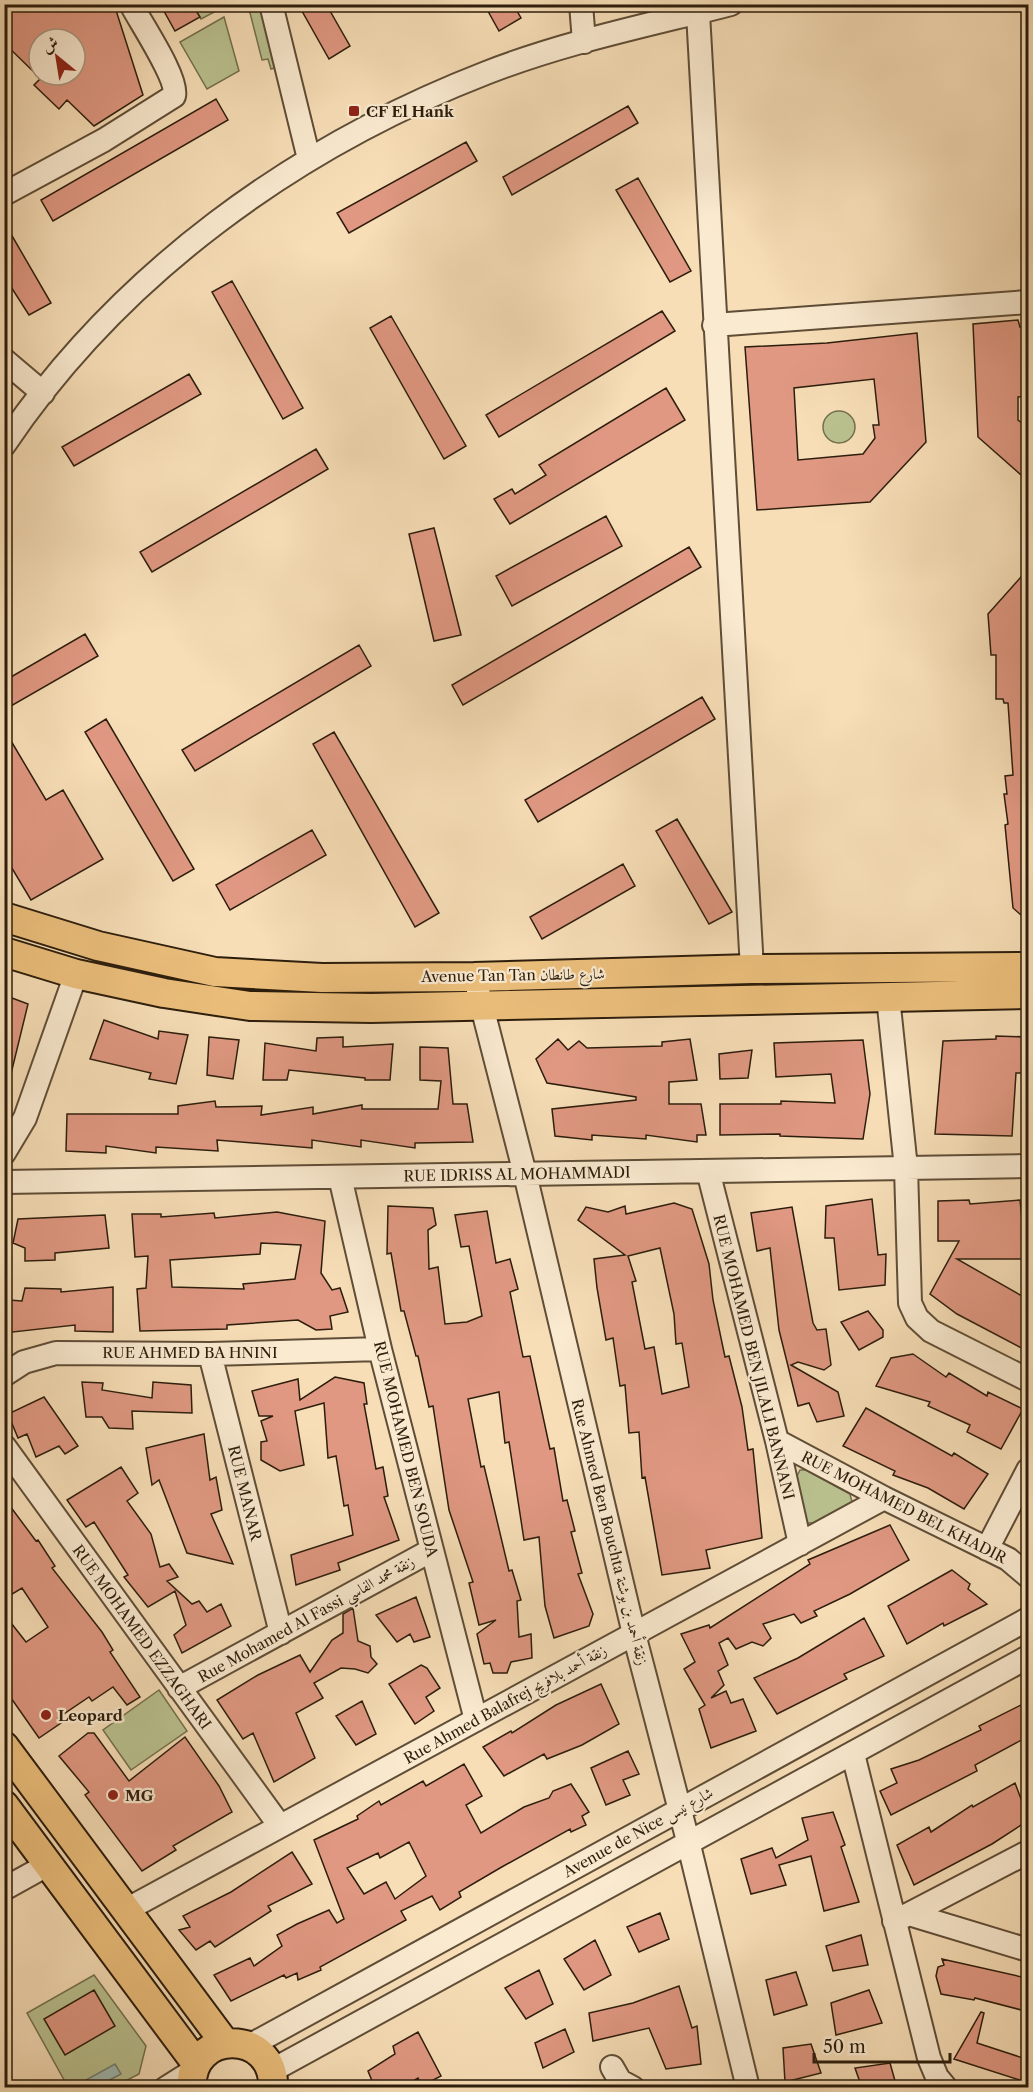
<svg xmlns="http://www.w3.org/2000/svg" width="1033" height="2092" viewBox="0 0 1033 2092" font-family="'Libre Caslon Text',Amiri,serif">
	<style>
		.green { fill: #bac290; stroke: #73704e; stroke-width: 1.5 }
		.water { fill: #9ebbb3; stroke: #707c70; stroke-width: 1.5 }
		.building { fill: #e09882; stroke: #2c1d0c; stroke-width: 1.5; fill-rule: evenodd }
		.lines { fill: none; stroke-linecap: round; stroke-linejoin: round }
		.minor-casing { stroke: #5f4d37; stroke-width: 26 }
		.major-casing { stroke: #2c1d0c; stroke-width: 32 }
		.minor { stroke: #faead0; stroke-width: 22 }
		.major { stroke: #ecbf7c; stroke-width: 28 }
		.poi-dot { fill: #8f2418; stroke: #faead0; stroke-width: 2 }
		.labels { text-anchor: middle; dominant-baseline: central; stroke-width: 4.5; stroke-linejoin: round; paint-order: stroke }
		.poi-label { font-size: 15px; font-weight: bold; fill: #2c1d0c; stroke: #faead0; text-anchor: start }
		.street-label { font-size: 15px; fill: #2c1d0c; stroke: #faead0 }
	</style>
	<rect width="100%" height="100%" fill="#f7deb7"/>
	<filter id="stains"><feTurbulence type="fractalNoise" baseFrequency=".00333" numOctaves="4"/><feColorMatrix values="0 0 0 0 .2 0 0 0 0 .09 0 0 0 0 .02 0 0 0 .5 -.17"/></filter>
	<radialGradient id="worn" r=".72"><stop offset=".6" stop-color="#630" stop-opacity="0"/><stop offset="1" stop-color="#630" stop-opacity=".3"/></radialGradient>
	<path class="green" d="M192 5H221L222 8 201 19Z
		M248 5H263L279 67 271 69 268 59 262 60Z
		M224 17 239 71 207 89 180 42Z
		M823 427a16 16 0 1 1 32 0a16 16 0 1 1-32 0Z
		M800 1470H806L850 1494 852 1502 813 1523H808L804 1518 797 1476Z
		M159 1690 187 1731 131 1770 103 1730Z
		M94 1975 146 2046 139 2074 114 2087H96L120 2074 86 2080 90 2087H68L27 2013Z"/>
	<path class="water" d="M115 2064 121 2074 96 2087H90L86 2080Z"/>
	<path class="building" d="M4 4H114L143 95 94 126 67 100 59 109 34 85 44 75H75V39H39V77L4 43Z
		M160 4H192L200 17 175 31Z
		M298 4H326L350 46 329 59Z
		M484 4H513L521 18 499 31Z
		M216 99 228 120 53 221 41 200Z
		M628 106 638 123 512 195 503 177Z
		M466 142 477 161 349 233 337 213Z
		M638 178 691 271 670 282 616 190Z
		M4 222 51 303 29 315 4 276Z
		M232 281 303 408 283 419 212 292Z
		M662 311 675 331 499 437 486 415Z
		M391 316 466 446 444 459 370 328Z
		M1018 320 1020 327 1029 325V396L1018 397V420L1029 428V482L978 437 973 324Z
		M917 333 926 442 870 502 757 510 745 347 827 343ZM874 379 879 425H873L875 438 863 454 798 460 794 388Z
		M189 374 201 394 74 466 62 447Z
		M666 388 685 420 510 524 494 499 512 489 515 494 546 475 539 465Z
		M316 449 328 469 152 572 140 552Z
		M606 516 622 546 512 606 496 576Z
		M434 528 461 635 434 641 409 534Z
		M689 547 701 567 463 705 452 685Z
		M1029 568V922L1013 908 1005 825 1008 824 1004 794H1007L1005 776 1013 775 1008 703H1004L1003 699H996V655H991L988 614Z
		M85 634 98 656 4 710V681Z
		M359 645 371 666 195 771 182 750Z
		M702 697 715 719 538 822 525 800Z
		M106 719 194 869 173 881 85 732Z
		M4 729 46 800 63 790 103 859 31 900 4 855Z
		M334 732 439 913 415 927 313 744Z
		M677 819 732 912 709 924 656 831Z
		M312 830 326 855 230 910 216 885Z
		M623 864 635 886 542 939 530 917Z
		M4 995 28 1004 10 1078H4Z
		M104 1020 158 1039 159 1031 188 1035 176 1084 149 1079 151 1073 90 1059Z
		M996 1036 1028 1037V1073H1016L1012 1136 935 1134 943 1041 996 1039Z
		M209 1037 239 1040 233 1079 207 1075Z
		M343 1037V1047L393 1044 390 1080H365V1078L289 1070 287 1080H263L265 1043 316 1051 317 1038Z
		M558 1039 568 1050 579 1041 587 1048 662 1046V1042L690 1039 697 1080 669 1082V1104H701L706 1135H697V1142L646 1135V1139L592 1135V1140L555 1136 552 1109 636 1100V1097L547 1083 536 1059Z
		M863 1040 870 1094 863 1139 780 1136V1134L720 1135V1104H781V1101L835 1103 831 1074 776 1077 774 1043Z
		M420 1047 448 1048 453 1104H467L473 1142 415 1143V1148L361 1140V1147L312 1140V1148L217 1140 218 1151 156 1147V1153L106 1146V1153L66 1151 67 1114H178V1106L215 1101 216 1107 262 1106 261 1115 313 1107V1114L362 1105V1109H438L441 1081 420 1080Z
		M752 1050 748 1078 720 1079 719 1054Z
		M872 1199 878 1255 886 1254 885 1285 839 1290 834 1238H825L826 1206Z
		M969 1200 970 1204 1020 1200 1026 1259H957L1029 1300V1352L957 1314 930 1294 959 1241H938V1201Z
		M674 1203 692 1209 709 1264 713 1300 725 1357 729 1356 742 1407 748 1450 753 1449 762 1538 706 1550 710 1568 662 1575 645 1477 642 1478 639 1432 629 1433 625 1385 620 1386 613 1338 606 1340 597 1288 594 1259 625 1255 578 1220 586 1207 608 1212 625 1206 626 1214ZM660 1248 674 1314 676 1344 682 1343 689 1387 662 1394 654 1347 645 1349 632 1282 636 1281 628 1256Z
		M388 1206 433 1208 436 1225 428 1230 429 1269 438 1267 445 1324 467 1322 482 1316 469 1246 461 1247 455 1215 487 1211 496 1263 510 1259 518 1289 510 1292 523 1357 530 1356 550 1449 554 1448 563 1501 567 1500 575 1531 571 1532 582 1573 578 1574 593 1614 589 1626 554 1638 545 1606 539 1537 524 1540 509 1442 505 1443 499 1392 468 1399 481 1467 484 1466 509 1571 512 1570 521 1600 517 1601 519 1637 531 1634 532 1658 511 1662 507 1673H493L490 1663 484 1664 477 1634 496 1620 479 1625 469 1583 473 1582 449 1510 433 1406 429 1407 418 1356H416L404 1311H401L391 1253 387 1254Z
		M792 1207 813 1323 817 1330 826 1329 831 1365 824 1370 798 1362 791 1365 838 1392 844 1416 817 1422 809 1403 798 1406 779 1330 770 1248 757 1251 751 1213Z
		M277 1212 325 1221 321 1273 332 1290 340 1288 348 1312 330 1316 332 1329 316 1330 298 1320 227 1325V1329L140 1331 137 1289 146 1288 148 1256 135 1257 132 1214H161V1217L214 1213 215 1218ZM261 1243 301 1245 295 1279 243 1284 244 1289 172 1287 170 1260 260 1254Z
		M105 1215 109 1248 55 1253V1260L25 1261V1248L13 1243 18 1219Z
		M113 1287V1332L75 1331V1325L4 1333V1316L9 1300 22 1301 25 1288 61 1289V1292Z
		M868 1311 883 1330V1337L859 1350 841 1322Z
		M913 1354 946 1377 949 1373 987 1396 988 1392 1023 1409 1001 1449 967 1432 970 1425 928 1406 930 1402 876 1386 891 1358Z
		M335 1377 364 1383 367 1404H364L376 1469 383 1467 388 1496 384 1497 399 1540 338 1563 340 1570 296 1585 291 1555 353 1535 348 1505 344 1506 336 1456 328 1458 324 1403 295 1411 304 1465 280 1471 261 1460V1442L267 1441 261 1421 273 1416H259L252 1391 298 1379 300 1400Z
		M82 1382 103 1383 102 1390 152 1398 153 1382 191 1385 192 1413 132 1411 133 1429 109 1428 102 1417H86Z
		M44 1397 78 1446 65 1454 59 1446 36 1457 27 1434 18 1438 8 1414Z
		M866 1408 952 1456 954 1453 988 1474 964 1509 928 1488 893 1475 895 1471 843 1446Z
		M204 1434 210 1480 216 1477 222 1510 211 1514 233 1564 187 1553 159 1480 152 1485 146 1448Z
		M121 1467 138 1493 127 1501 151 1534 160 1567 169 1564 178 1577 167 1581 192 1604 199 1601 207 1612 221 1604 231 1626 182 1653 174 1635 186 1625 175 1591 148 1607 124 1577 128 1575 94 1522 86 1527 67 1500Z
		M4 1498 36 1541 38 1540 55 1566 52 1568 102 1632 113 1650 110 1652 140 1697 127 1705 113 1687 92 1701 89 1697 58 1718 61 1723 39 1738 4 1688V1614L26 1642 48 1627 22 1588 4 1599Z
		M890 1525 909 1560 850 1594 814 1611 817 1616 801 1623 794 1614 763 1624 771 1638 763 1646 752 1642 736 1649 728 1638 719 1643 728 1665 718 1671 724 1685 711 1698 726 1691 731 1703 743 1699 756 1731 711 1748 699 1709 705 1705 684 1669 695 1662 681 1634 709 1625 710 1628 810 1564 808 1560Z
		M952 1570 970 1584 968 1589 987 1604 944 1626 943 1623 907 1644 888 1606Z
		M416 1597 430 1637 414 1642 410 1634 397 1642 376 1615Z
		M353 1608 358 1641 370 1646 371 1657 377 1664 368 1673 355 1669 341 1668 314 1683 323 1698 296 1713 315 1758 274 1782 253 1733 243 1739 217 1700 258 1675 300 1655 310 1672 332 1640 343 1633V1614Z
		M864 1618 884 1656 844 1674 847 1679 777 1714 754 1678 798 1658Z
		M421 1665 427 1668 440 1688 426 1697 434 1711 415 1724 389 1684Z
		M601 1684 619 1724 582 1745 547 1759 544 1754 504 1776 483 1747 511 1731 512 1733 556 1705Z
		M362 1701 376 1734 356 1745 336 1716Z
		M1029 1701V1736L975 1765 977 1771 891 1815 880 1791 897 1783 891 1769 919 1760 981 1730 979 1726Z
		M88 1733H94L129 1781 185 1737 219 1786 232 1812 173 1846 176 1850 142 1871 85 1795 89 1792 59 1756Z
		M628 1751 639 1774 623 1780 630 1795 606 1805 591 1768Z
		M464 1764 482 1796 466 1805 481 1833 524 1807 549 1798 553 1791 571 1784 589 1812 582 1816 586 1825 571 1832 570 1829 500 1868 459 1892 461 1897 440 1910 432 1896 401 1911 406 1920 320 1967 321 1970 298 1980 297 1973 286 1978 284 1975 231 2001 214 1975 250 1958 254 1966 282 1946 277 1935 297 1924 329 1910 337 1923 344 1919 314 1840 358 1819 357 1816 379 1801 381 1805 423 1781 426 1786ZM409 1842 426 1876 395 1899 386 1882 364 1894 347 1868 378 1853 380 1858Z
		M1015 1783 1029 1820 992 1844 914 1885 897 1845 929 1827 931 1832 972 1805 973 1807Z
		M833 1812 845 1845 841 1847 859 1902 824 1911 811 1856 779 1865 786 1885 751 1894 741 1859 772 1848 776 1858 808 1840 802 1818Z
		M292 1852 312 1884 268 1906 271 1911 215 1947 210 1941 196 1950 179 1930 190 1927 183 1916 231 1892Z
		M660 1913 669 1939 639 1952 627 1927Z
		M861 1935 868 1965 833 1971 826 1946Z
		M595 1940 611 1975 584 1990 564 1959Z
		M942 1959 1022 1977 1023 1989 1029 1990V2012L975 1998 974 2000 941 1994 936 1976 938 1967 944 1965Z
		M539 1970 553 2004 526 2019 505 1988Z
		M796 1972 807 2005 774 2015 766 1980Z
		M679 1986 692 2028 697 2026 701 2064 666 2069 649 2028 593 2041 589 2013 633 2003Z
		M94 1990 115 2026 65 2055 44 2019Z
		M869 1990 882 2023 836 2035 831 2003Z
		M981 2012 984 2013 977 2043 1029 2060V2083L954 2059Z
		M565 2029 574 2052 543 2068 535 2043Z
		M418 2032 441 2076 422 2086 418 2078 401 2088H393L391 2083 375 2088 368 2071 395 2054 393 2046Z
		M811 2044 821 2073 785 2082 783 2048Z
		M890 2063 897 2088H862L855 2068Z"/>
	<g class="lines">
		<defs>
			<path id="minor" d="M271 4 309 159
				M581 4 584 42
				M698 13 752 969
				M4 194 104 140 174 96C179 79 140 22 131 4
				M714 325 1028 302
				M4 360 43 393
				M4 445C119 274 295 147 486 73 565 42 649 25 731 4
				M478 991 525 1174 634 1634 688 1841 748 2088
				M888 997 906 1168 910 1303 917 1318 931 1331 1028 1380
				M4 1153 25 1118 76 974
				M708 1171 777 1441 800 1544
				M340 1177 380 1349 476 1720
				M4 1182 1028 1166
				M210 1354 281 1633
				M4 1375 24 1362 56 1353 210 1354 380 1349
				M777 1441 884 1498 1008 1559 1028 1576
				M4 1446 280 1826
				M987 1549 1028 1470
				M179 1688 432 1550
				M853 1754 929 2058 937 2077 946 2088
				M4 1889 49 1864
				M126 1910 884 1498
				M909 1914 1028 1852
				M894 1921 909 1914 1028 1950
				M249 2046 1028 1619
				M612 2067 620 2081 633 2088
				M271 2071 1028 1657
				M166 2088 193 2071"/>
			<path id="major" d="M4 917 98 946 215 972 322 978 474 977 752 969 1028 967
				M4 952 76 974 164 993 250 1006 371 1008 1028 994
				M4 1746 225 2043
				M4 1805 196 2063
				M192 2088C188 2029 276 2028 273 2088"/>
		</defs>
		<use href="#minor" class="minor-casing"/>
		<use href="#major" class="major-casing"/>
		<use href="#minor" class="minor"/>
		<use href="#major" class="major"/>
	</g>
	<g class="poi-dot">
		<rect x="348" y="105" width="12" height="12" rx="3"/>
		<circle cx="46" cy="1715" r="6"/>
		<circle cx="113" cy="1795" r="6"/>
	</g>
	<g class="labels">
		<g class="poi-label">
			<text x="366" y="111">CF El Hank</text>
			<text x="58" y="1715">Leopard</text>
			<text x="125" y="1795">MG</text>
		</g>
		<g class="street-label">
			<text transform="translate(513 975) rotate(-1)">Avenue Tan Tan شارع طانطان</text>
			<text transform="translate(517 1174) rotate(-1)">RUE IDRISS AL MOHAMMADI</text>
			<text x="190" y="1352">RUE AHMED BA HNINI</text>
			<text transform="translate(754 1357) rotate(76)">RUE MOHAMED BEN JILALI BANNANI</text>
			<text transform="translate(406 1449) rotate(76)">RUE MOHAMED BEN SOUDA</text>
			<text transform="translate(245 1493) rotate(76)">RUE MANAR</text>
			<text transform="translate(904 1507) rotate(27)">RUE MOHAMED BEL KHADIR</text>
			<text transform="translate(610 1532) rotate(76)">Rue Ahmed Ben Bouchta زنقة أحمد بن بوشتة</text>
			<text transform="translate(306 1619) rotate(-29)">Rue Mohamed Al Fassi زنقة محمد الفاسي</text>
			<text transform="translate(142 1637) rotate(54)">RUE MOHAMED EZZAGHARI</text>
			<text transform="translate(505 1704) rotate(-29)">Rue Ahmed Balafrej زنقة أحمد بلافريج</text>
			<text transform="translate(638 1832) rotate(-29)">Avenue de Nice شارع نيس</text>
		</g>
	</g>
	<rect width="1033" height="2092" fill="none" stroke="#f7deb7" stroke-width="24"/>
	<rect x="6" y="6" width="1021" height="2080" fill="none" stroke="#2c1d0c" stroke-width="3"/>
	<rect x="12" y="12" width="1009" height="2068" fill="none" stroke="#2c1d0c" stroke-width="1.5"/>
	<g transform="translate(57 57) rotate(330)"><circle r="28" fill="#faead0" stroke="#a89882" stroke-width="1.5"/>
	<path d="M0-4.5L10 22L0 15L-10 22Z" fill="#8f2418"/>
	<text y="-9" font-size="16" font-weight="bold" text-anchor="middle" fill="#2c1d0c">ش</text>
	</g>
	<path d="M814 2053v9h136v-9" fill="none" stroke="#2c1d0c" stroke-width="3"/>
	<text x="823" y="2053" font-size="18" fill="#2c1d0c" stroke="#faead0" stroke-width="4.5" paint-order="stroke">50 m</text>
	<rect width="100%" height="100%" filter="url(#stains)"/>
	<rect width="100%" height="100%" fill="url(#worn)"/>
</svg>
